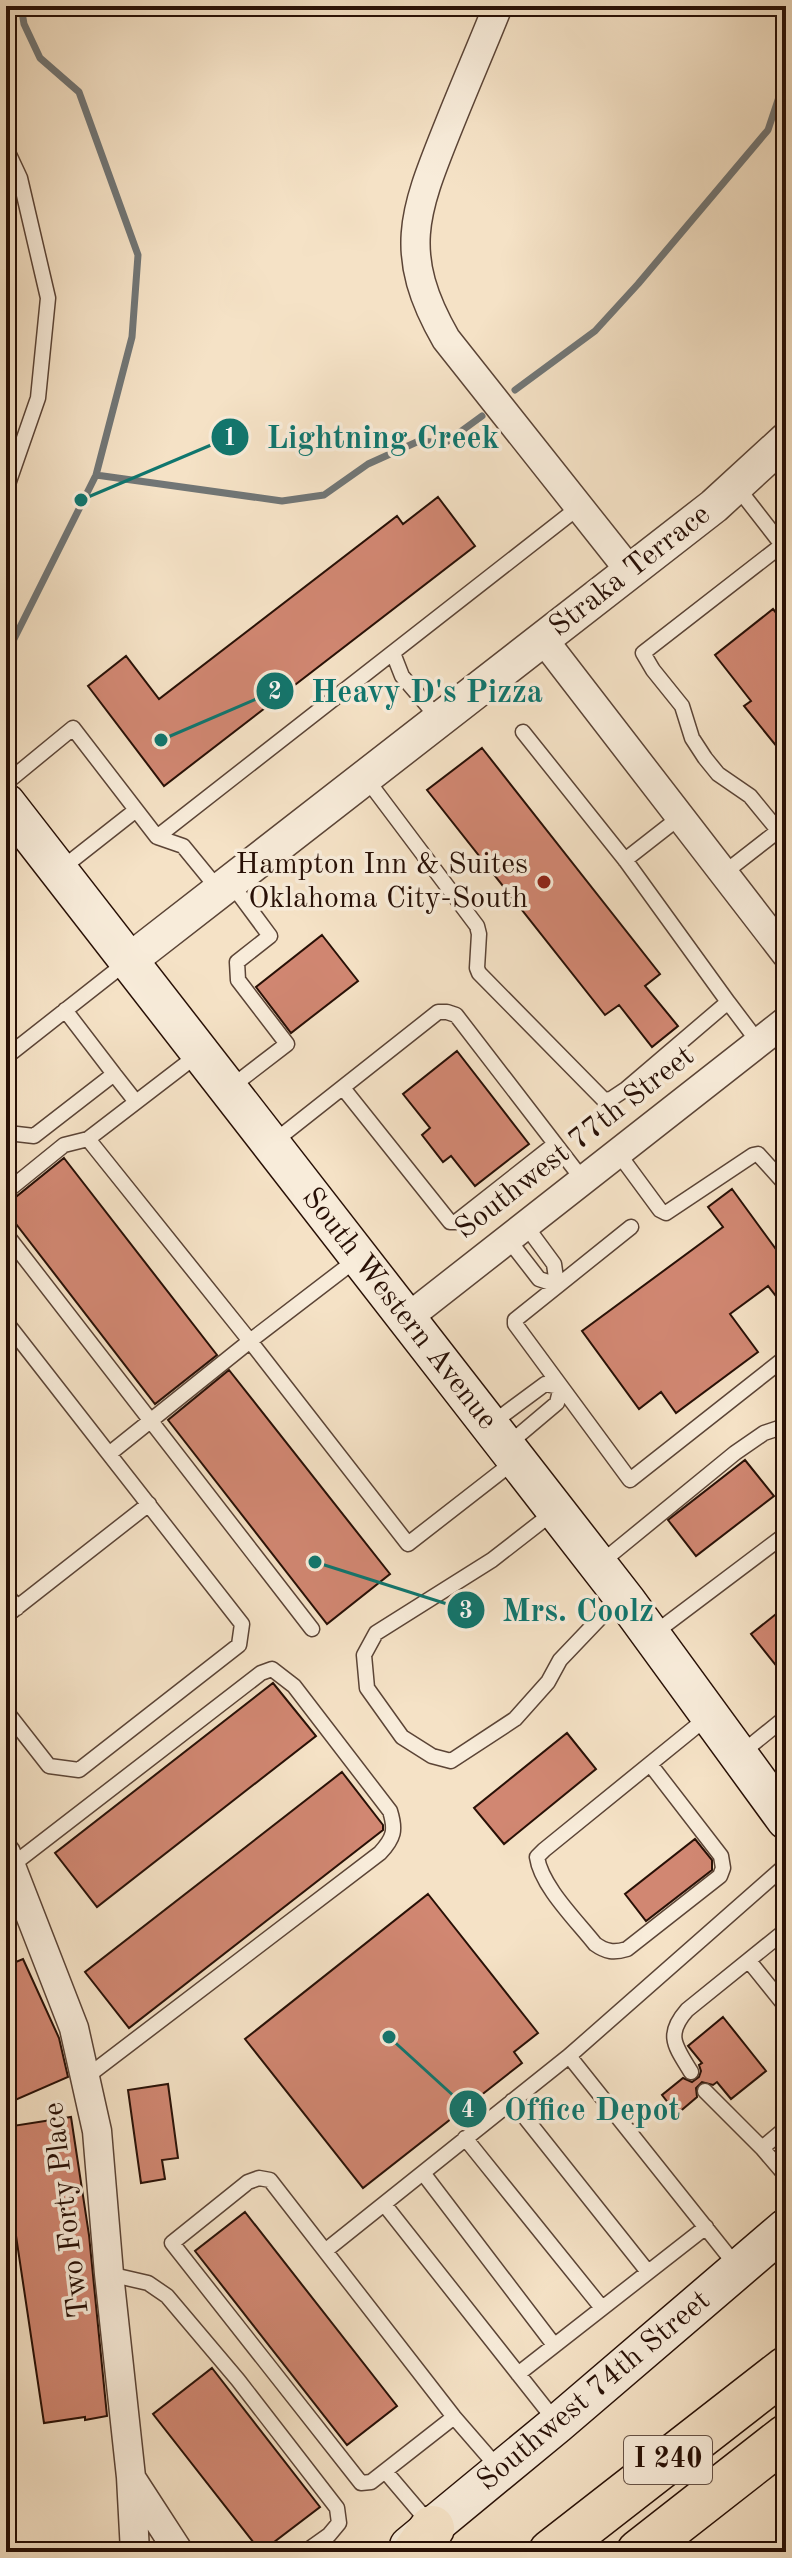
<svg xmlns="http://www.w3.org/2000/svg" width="792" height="2558" viewBox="0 0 792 2558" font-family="'Old Standard TT',serif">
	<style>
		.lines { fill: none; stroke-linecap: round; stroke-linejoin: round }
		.stream { stroke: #717676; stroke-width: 7 }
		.building { fill: #d18772; stroke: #281006; stroke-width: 2 }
		.service-casing { stroke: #5b4436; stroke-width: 17 }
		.minor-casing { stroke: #5b4436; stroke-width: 31 }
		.tertiary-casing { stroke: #5b4436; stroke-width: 37 }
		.secondary-casing { stroke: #281006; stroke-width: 41 }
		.motorway-casing { stroke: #281006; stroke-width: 47 }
		.service { stroke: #f8ecda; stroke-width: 14 }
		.minor { stroke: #f8ecda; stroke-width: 28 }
		.tertiary { stroke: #f8ecda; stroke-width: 34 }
		.secondary { stroke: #f8ecda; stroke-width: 38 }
		.motorway { stroke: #f5e2c6; stroke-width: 44 }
		.poi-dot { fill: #8f2418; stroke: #f8ecda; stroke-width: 3 }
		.labels { text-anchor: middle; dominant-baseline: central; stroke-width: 7; stroke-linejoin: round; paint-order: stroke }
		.shield { fill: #f8ecda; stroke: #665246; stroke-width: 2 }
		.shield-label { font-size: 28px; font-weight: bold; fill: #281006 }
		.street-label { font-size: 30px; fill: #281006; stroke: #f8ecda }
		.poi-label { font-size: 30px; fill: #281006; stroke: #f8ecda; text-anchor: end }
		.leader { fill: none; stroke: #0f766e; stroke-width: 3 }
		.callout-dot { fill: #0f766e; stroke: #f8ecda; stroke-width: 3 }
		.mark-label { font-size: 24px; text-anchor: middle; font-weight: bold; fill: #fff }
		.callout-label { font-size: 32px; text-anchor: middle; font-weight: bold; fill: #0f766e; stroke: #f8ecda; stroke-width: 7; stroke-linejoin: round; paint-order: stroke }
	</style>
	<rect width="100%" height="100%" fill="#f5e2c6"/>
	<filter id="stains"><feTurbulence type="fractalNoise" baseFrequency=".0025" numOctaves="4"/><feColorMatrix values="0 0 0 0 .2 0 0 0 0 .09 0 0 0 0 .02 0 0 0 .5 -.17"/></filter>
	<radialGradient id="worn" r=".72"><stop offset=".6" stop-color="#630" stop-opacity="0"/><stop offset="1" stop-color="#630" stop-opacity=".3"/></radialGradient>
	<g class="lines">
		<path class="stream" d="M515 390 595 331 638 284 768 130 786 76
			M96 475 282 501 324 495 368 464 419 441 445 443 482 416
			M6 655 96 475 132 337 138 255 79 92 40 58 24 24 21 6"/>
	</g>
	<path class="building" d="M438 497 475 546 164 786 88 686 126 656 159 699 397 516 403 524Z
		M773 609 786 625V758L744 706 751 701 715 655Z
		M482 748 660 974 645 986 678 1026 652 1047 619 1005 605 1015 427 790Z
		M322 935 358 981 291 1033 256 987Z
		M457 1051 529 1144 475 1186 451 1156 443 1162 422 1135 430 1128 403 1094Z
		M64 1158 217 1355 155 1404 6 1211V1202L12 1200Z
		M732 1189 786 1263V1309L768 1286 730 1314 758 1352 676 1413 661 1392 639 1409 582 1331 723 1227 708 1207Z
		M229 1370 390 1574 327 1624 168 1420Z
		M745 1460 774 1496 696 1556 668 1520Z
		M786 1606V1678L751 1634Z
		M273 1683 316 1736 97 1907 55 1853Z
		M567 1733 596 1769 504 1844 474 1808Z
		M342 1772 383 1825V1830L129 2028 85 1972Z
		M695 1839 712 1860V1870L646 1921 625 1894Z
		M428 1894 538 2033 514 2052 522 2063 363 2188 245 2039Z
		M23 1959 59 2038 68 2077 6 2104V1966Z
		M723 2017 766 2071 731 2099 717 2082 713 2085 702 2082 696 2088 697 2097 677 2114 662 2095 683 2078 692 2082 699 2077 701 2071 699 2065 702 2063 688 2046Z
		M168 2084 178 2158 162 2160 165 2179 141 2183 128 2090Z
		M71 2117 89 2235 107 2416 85 2420V2417L44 2423 6 2169V2127Z
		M245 2212 397 2406 347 2445 195 2251Z
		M212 2368 320 2507 261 2552 153 2414Z"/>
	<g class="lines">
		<defs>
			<path id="service" d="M6 148 20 178 48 298 38 398 6 490
				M737 487 786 550
				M782 545 643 653 653 670 682 706 692 738 705 758 718 774 750 796 786 840
				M393 653 402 676 439 719
				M523 732 626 861 728 1002
				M365 777 477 926 479 934 477 968 479 973 604 1100 611 1099 626 1089 728 1002 759 1043
				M6 783 73 728 157 837 579 507
				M157 837 183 846 219 890
				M625 860 680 817
				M61 869 136 810
				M724 873 778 831
				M230 882 270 936 237 962 238 980 287 1044 231 1087
				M200 1053 88 1139 250 1341 357 1259
				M6 1057 128 961
				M114 1074 136 1102
				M343 1088 450 1222H456L555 1144
				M6 1130 8 1133 34 1136 114 1074 65 1010
				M271 1144 438 1012H447L456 1015 583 1180
				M618 1153 660 1210 666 1213 753 1155 758 1154 786 1185
				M6 1192 64 1145 88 1139
				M631 1227 515 1320V1324L630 1480 786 1357
				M6 1234 312 1629
				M508 1239 539 1279 557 1285 554 1264 526 1226
				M6 1322 109 1454
				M491 1424 545 1384 561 1387 557 1403 506 1446
				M555 1511 492 1560 376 1633 364 1655 367 1688 402 1737 432 1756 451 1761 515 1719 548 1682 560 1660 622 1595
				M598 1565 735 1453 764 1433 779 1428 786 1431
				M6 1593 17 1608
				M6 1616 149 1504
				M652 1635 786 1534
				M6 1711 49 1766 79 1770 239 1645 242 1624 109 1454 250 1341 408 1544 516 1460
				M739 1755 786 1717
				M650 1764 721 1856 723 1868 720 1876 627 1949C614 1953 606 1952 595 1944 577 1921 541 1886 537 1857L544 1850 709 1716
				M11 1866 261 1673 272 1669 294 1686 390 1811C396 1830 394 1838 380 1853L85 2078
				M749 1961 786 2007
				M569 2056 738 2268
				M691 2072C675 2046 665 2035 687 2010L786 1930
				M705 2091 762 2148 786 2176
				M512 2101 648 2272
				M465 2138 602 2308
				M762 2148 786 2128
				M423 2173 554 2345
				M384 2204 557 2423
				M325 2251 569 2056 786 1865
				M109 2274 148 2283 167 2296 238 2380 337 2508 339 2523 329 2535 305 2552
				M518 2374 706 2227
				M454 2417 371 2482 361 2483 172 2243 248 2182 259 2178 270 2180 454 2417 500 2470
				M385 2471 430 2524"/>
			<path id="minor" d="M498 6C482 46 465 85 449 125 415 210 396 252 446 339L630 571
				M543 639 786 954
				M406 1319 786 1021
				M6 1853 74 2028 97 2131 109 2274 131 2477 135 2552
				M133 2481 179 2552"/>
			<path id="tertiary" d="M129 961 714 506 786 440"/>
			<path id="secondary" d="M6 803 627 1602 786 1820
				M409 2546 557 2424 786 2228"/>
			<path id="motorway" d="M415 2552 432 2528
				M551 2552 786 2369
				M639 2552 786 2437"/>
		</defs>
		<use href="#service" class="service-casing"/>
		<use href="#minor" class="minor-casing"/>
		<use href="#tertiary" class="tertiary-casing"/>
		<use href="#secondary" class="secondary-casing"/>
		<use href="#motorway" class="motorway-casing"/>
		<use href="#service" class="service"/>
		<use href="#minor" class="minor"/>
		<use href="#tertiary" class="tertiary"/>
		<use href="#secondary" class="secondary"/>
		<use href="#motorway" class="motorway"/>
	</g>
	<circle class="poi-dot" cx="544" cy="882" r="8"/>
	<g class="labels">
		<rect class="shield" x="624" y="2436" width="88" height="48" rx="6"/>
		<g class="shield-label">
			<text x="668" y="2460">I 240</text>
		</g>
		<g class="street-label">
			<text transform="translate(630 571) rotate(-38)">Straka Terrace</text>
			<text transform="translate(575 1143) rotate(-38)">Southwest 77th Street</text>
			<text transform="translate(399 1309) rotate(52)">South Western Avenue</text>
			<text transform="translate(67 2210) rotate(-97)">Two Forty Place</text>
			<text transform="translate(594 2391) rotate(-40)">Southwest 74th Street</text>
		</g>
		<g class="poi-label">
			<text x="528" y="865">Hampton Inn &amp; Suites<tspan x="528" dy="34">Oklahoma City-South</tspan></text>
		</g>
	</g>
	<path class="leader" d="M81 500L230 437M161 740L275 691M315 1562L466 1610M389 2037L468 2109"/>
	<g class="callout-dot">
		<circle cx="81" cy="500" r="8"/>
		<circle cx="161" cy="740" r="8"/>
		<circle cx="315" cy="1562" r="8"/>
		<circle cx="389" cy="2037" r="8"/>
		<circle cx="230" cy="437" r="20"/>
		<circle cx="275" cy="691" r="20"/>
		<circle cx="466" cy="1610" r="20"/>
		<circle cx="468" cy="2109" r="20"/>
	</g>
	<g class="mark-label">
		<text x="230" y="445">1</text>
		<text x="275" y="699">2</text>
		<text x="466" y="1618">3</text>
		<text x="468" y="2117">4</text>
	</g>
	<g class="callout-label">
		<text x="383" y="448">Lightning Creek</text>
		<text x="427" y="702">Heavy D's Pizza</text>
		<text x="578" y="1621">Mrs. Coolz</text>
		<text x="592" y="2120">Office Depot</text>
	</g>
	<rect width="792" height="2558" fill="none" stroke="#f5e2c6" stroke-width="32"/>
	<rect x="8" y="8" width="776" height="2542" fill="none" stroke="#281006" stroke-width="4"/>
	<rect x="16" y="16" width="760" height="2526" fill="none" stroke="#281006" stroke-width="2"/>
	<rect width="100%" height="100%" filter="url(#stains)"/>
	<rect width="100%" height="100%" fill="url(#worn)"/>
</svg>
